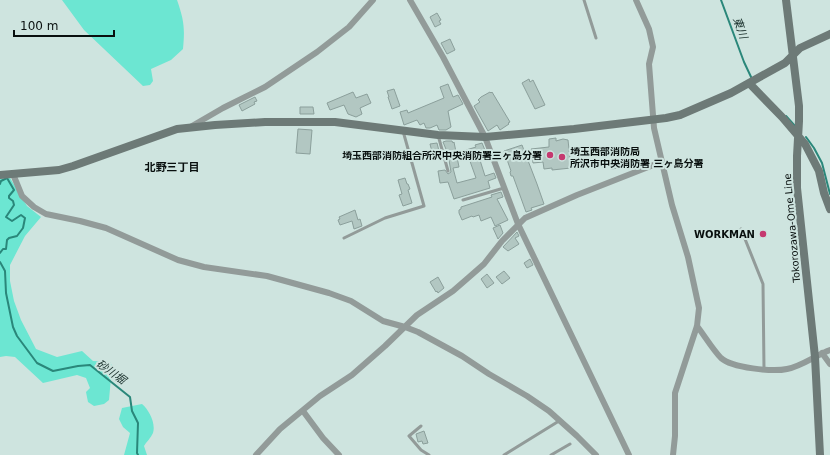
<svg xmlns="http://www.w3.org/2000/svg" width="830" height="455" viewBox="0 0 830 455" font-family="'DejaVu Sans','Noto Sans JP',sans-serif">
	<style>
		.green { fill: #6ce6d2 }
		.lines { fill: none; stroke-linecap: round; stroke-linejoin: round }
		.stream { stroke: #2a877a; stroke-width: 2 }
		.building { fill: #b2c7c2; stroke: #8b9f9b }
		.lane { stroke: #929b99; stroke-width: 3 }
		.street { stroke: #929b99; stroke-width: 6 }
		.secondary { stroke: #6d7a77; stroke-width: 8 }
		.poi-dot { fill: #c5396f; stroke: #cee4df; stroke-width: 1.5 }
		.labels { text-anchor: middle; dominant-baseline: central; stroke-width: 4; stroke-linejoin: round; paint-order: stroke }
		.poi-label { font-size: 10px; font-weight: bold; fill: #080f0e; stroke: #cee4df; text-anchor: end }
		.street-label { font-size: 10px; fill: #080f0e; stroke: #cee4df }
		.water-label { font-size: 11px; font-style: italic; fill: #182e2a; stroke: #cee4df }
		.neighbourhood-label { font-size: 11px; font-weight: bold; fill: #080f0e; stroke: #cee4df }
	</style>
	<rect width="100%" height="100%" fill="#cee4df"/>
	<path class="green" d="M62 0H177C184 20 185 28 183 49L171 60 151 69 153 81 150 85 143 86 84 30Z
		M10 178 27 206 41 217 25 236 10 265V281L14 301 21 320 36 349 57 357 82 351 93 361 110 362 112 366 109 400 104 404 94 406 88 402 86 392 90 388 86 378 77 375 43 383 15 357 6 356 0 357V179Z
		M142 404C149 410 156 423 153 433 151 438 146 442 144 446L147 455H124L130 433 123 427 119 419 122 408Z"/>
	<g class="lines">
		<path class="stream" d="M721 0 744 62 752 79
			M786 116 795 126
			M806 137 814 148 822 163 830 194
			M0 184 1 181 7 178 14 190 9 196V198L13 201 14 205 6 217 12 221 21 215 25 218 23 228 17 236 9 238 7 240 6 249H3L0 253
			M0 262 5 271 6 293 13 327 17 336 37 363 53 371 78 366 90 365 130 397 132 411 138 423 137 453 138 455"/>
	</g>
	<path class="building" d="M437 13 441 20 439 21 441 24 435 27 430 17Z
		M450 39 455 50 447 54 441 43Z
		M529 79 530 82 533 80 545 105 535 109 522 83Z
		M448 84 453 97 458 95 463 104 448 111 451 127 446 130H439L437 125 430 128H426L424 123 420 125 417 120 404 125 400 112 407 110 408 113 444 98 440 87Z
		M394 89 400 106 392 109 388 97H389L387 91Z
		M353 92 356 98 367 94 371 103 360 108 362 114 356 117 348 114 344 105 330 110 327 103Z
		M490 92 491 93 492 92 510 122 508 123 509 124 500 130 497 125 488 131 474 106 480 102 478 100 481 97Z
		M255 97 257 101 254 102 255 104 242 111 239 105Z
		M300 107H313L314 114H300Z
		M298 129 312 130 310 154 296 153Z
		M556 138V141L563 139 568 140 571 168 552 170V168L544 169 543 162 533 163 531 149 549 147V139Z
		M446 141H452L453 143 454 142 459 167 453 168 457 183 476 178 466 150 476 147 475 145 482 143 487 155 479 157 485 176 494 173 496 178 488 181 490 188 454 199 448 182 440 183 438 171 445 170 448 174 451 172 448 154 443 142Z
		M437 143 439 151 432 152 430 144Z
		M522 145 537 184 544 204 531 208 532 210 526 212 513 176H511L510 172 511 171 504 151Z
		M610 161H618L619 168 611 169Z
		M405 178 407 184H408L410 189 408 190 412 203 403 206 399 195 402 194 398 180Z
		M501 192 503 197 497 199 508 220 495 226 491 217 481 221 479 215 473 217 472 216 462 220 459 213V210L461 209V207L492 197 491 195Z
		M355 210 358 220 360 219 362 226 354 229 352 221 340 225 338 220 340 219 339 217Z
		M500 225 503 233 498 239 493 228Z
		M517 232 519 236 515 238 519 244 508 251 503 247Z
		M530 259 533 265 527 268 524 263Z
		M504 271 510 278 502 284 496 277Z
		M487 274 494 283 487 288 481 279Z
		M438 277 444 288 438 293 437 291 436 292 430 282Z
		M424 431 428 443 423 444 422 441 418 442 416 434Z"/>
	<g class="lines">
		<path class="lane" d="M584 0 596 38
			M438 135 448 171
			M463 200 504 188
			M741 229 763 284 764 369
			M344 238 385 218 424 206 403 131
			M421 426 409 436 421 450 429 455
			M504 455 559 421
			M551 455 570 444"/>
		<path class="street" d="M410 0 443 57 485 137 518 224 629 455
			M636 0 649 29 653 47 649 64 654 128 672 205 688 257 699 308 697 326 675 393V436L673 455
			M192 126 223 108 265 87 317 52 349 27 373 0
			M13 174 22 196 34 207 46 214 80 221 106 228 178 260 204 267 267 276 329 293 351 301 383 321 405 327 418 332 462 356 489 374 527 396 549 411 577 436 596 455
			M697 326C704 335 713 350 721 358 732 368 773 372 787 369 802 366 816 355 830 350
			M822 353 830 364
			M303 411 323 438 339 455
			M256 455 280 429 320 396 352 375 385 346 417 315 453 291 468 278 484 264 502 241 525 218 577 195 661 162"/>
		<path class="secondary" d="M786 0 799 106V121L797 156V188L815 357 820 455
			M749 83 782 117 805 144 819 171 824 193 830 209
			M0 175 59 170 73 166 177 129 215 125 265 122H335L438 135 485 137 574 129 666 118 680 115 731 93 785 63 800 48 830 34"/>
	</g>
	<g class="poi-dot">
		<circle cx="550" cy="155" r="4"/>
		<circle cx="562" cy="157" r="4"/>
		<circle cx="763" cy="234" r="4"/>
	</g>
	<g class="labels">
		<g class="poi-label">
			<text x="570" y="151" text-anchor="start">埼玉西部消防局<tspan x="570" dy="12">所沢市中央消防署 三ヶ島分署</tspan></text>
			<text x="542" y="155">埼玉西部消防組合所沢中央消防署三ヶ島分署</text>
			<text x="755" y="234">WORKMAN</text>
		</g>
		<g class="street-label">
			<text transform="translate(792 228) rotate(-95)">Tokorozawa-Ome Line</text>
		</g>
		<g class="water-label">
			<text transform="translate(740 28) rotate(70)">東川</text>
			<text transform="translate(111 372) rotate(36)">砂川堀</text>
		</g>
		<g class="neighbourhood-label">
			<text x="172" y="167">北野三丁目</text>
		</g>
	</g>
	<path d="M14 30v6h100v-6" fill="none" stroke="#080f0e" stroke-width="2"/>
	<text x="20" y="30" font-size="12" fill="#080f0e" stroke="#cee4df" stroke-width="3" paint-order="stroke">100 m</text>
</svg>
